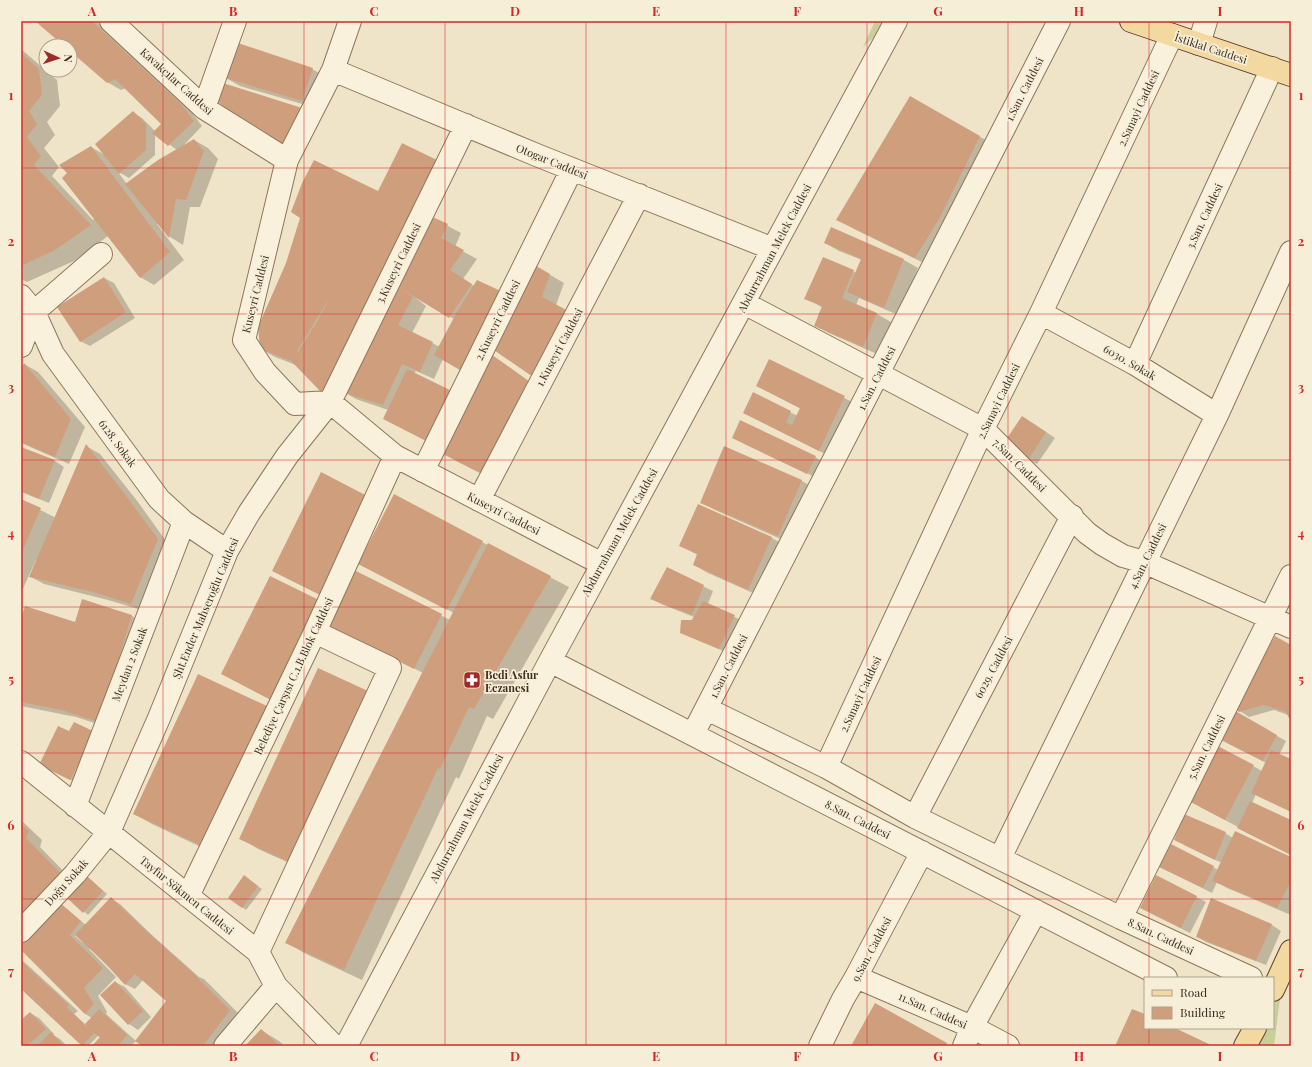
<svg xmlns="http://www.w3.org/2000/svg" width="1312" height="1067" viewBox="0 0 1312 1067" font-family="'Playfair Display',serif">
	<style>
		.green { fill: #c9cf9b }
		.shadow { fill: #0003; fill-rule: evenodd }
		.building { fill: #cf9f7d; fill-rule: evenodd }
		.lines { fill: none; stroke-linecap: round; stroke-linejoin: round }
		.minor-casing { stroke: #8d765c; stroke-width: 24 }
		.major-casing { stroke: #5b4430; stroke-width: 24 }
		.minor { stroke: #faf1dc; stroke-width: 22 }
		.major { stroke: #f3d9a0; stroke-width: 22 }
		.grid { fill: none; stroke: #d62828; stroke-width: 1; stroke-opacity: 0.55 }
		.labels { text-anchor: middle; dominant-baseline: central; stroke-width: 3.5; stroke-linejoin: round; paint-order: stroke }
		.street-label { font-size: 11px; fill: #3d2e20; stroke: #f7eed8 }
		.poi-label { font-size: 11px; font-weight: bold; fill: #3d2e20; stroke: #f7eed8; text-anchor: start }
		.neatline { fill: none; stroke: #d62828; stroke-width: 1.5 }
		.grid-label { font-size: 13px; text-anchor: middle; font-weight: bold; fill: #d62828 }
	</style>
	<rect width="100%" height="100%" fill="#f0e4c8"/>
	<path class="green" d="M875 21H892L863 47Z
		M1284 968 1274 1046H1250L1258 1028H1273V994Z"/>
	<path class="shadow" d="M37 21H96L194 112 193 114 202 126 183 146 194 140 208 148 218 159 200 207H190L183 245 170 237 158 223 157 224 184 260 154 285 140 277 108 236 74 261 27 282 21 279V49L57 80 60 106 47 122 55 135 44 148 59 167 52 176 93 220 94 219 91 147 105 155 133 112 142 118 155 131 162 124 126 88 121 90 107 82 70 50V46H65ZM155 134 177 150 127 184 117 171 129 178 155 155Z
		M312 69 326 77 316 108 240 86 226 78Z
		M910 97 998 147 934 268 856 230 838 219Z
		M429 216 461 233 455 247 477 259 463 279 474 286 505 293 533 265 564 283 556 305 585 321 550 386 494 349 491 355 502 362 547 394 500 483 456 461 477 378 443 359 434 379 416 371 388 410 356 399 296 365 275 357 261 349ZM417 297 454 319 440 347 412 333 426 306 416 298Z
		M832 228 904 260 918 268 898 315 859 298 856 305 877 314 891 322 877 354 829 333 815 325 823 308 806 298 853 271 856 273 862 260 839 251 825 243Z
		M104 278 114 283 135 318 90 346 80 341Z
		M770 360 858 405 833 458 744 413 753 394 798 416 801 409 757 386Z
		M24 364 38 372 85 427 69 464 21 443V372Z
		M1031 422 1055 438 1037 464 1028 459Z
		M742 443 815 457 824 463 817 478Z
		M86 446 100 454 138 502 171 548 145 611 108 600 44 584 31 577 37 561 36 560 21 593V500L56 518Z
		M21 448 55 461 64 467 49 503 21 492Z
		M725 448 802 481 816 489 792 544 715 510 701 502Z
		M371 498 385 506 353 571 450 620 454 613 374 571 482 542 569 587 493 719 487 716 459 779 456 777 362 980 304 953 286 942 423 673 327 624 286 707 222 674 320 602Z
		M698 505 772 538 786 546 762 597 708 573 694 565 698 555 680 545Z
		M667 569 713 591 708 604 743 621 728 653 690 637 681 632 694 617 661 604 652 599Z
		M21 616 75 623 132 616 145 624 113 729 76 717 21 706Z
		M1291 646V718L1288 715 1274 710 1249 717 1240 711Z
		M385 702 307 871 258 849 240 838Z
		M266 707 285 717 220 856 152 824 134 814Z
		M1232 711 1286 741 1279 755 1291 760V810L1266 799V800L1256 794 1252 803 1291 821V855L1247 833 1238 827 1200 807 1253 766 1262 771 1266 763 1227 743Z
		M69 733H94L80 785 50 769Z
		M21 820 42 840 40 847 77 885 59 903 86 925 111 899 120 904 152 935 199 977 204 979 243 1018 222 1046H144L167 1001 143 980 135 989 125 984 90 948 89 949 116 977 98 996 107 1012 106 1014 136 1041 131 1046H93L101 1038 98 1036 88 1046H84L24 990 21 994V959L78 1011 74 1014 86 1025 92 1018 85 1014 21 949V946L43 922 21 930ZM76 934 84 942 83 943 75 936Z
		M1225 833 1233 838 1291 858V915L1227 888 1217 882 1212 893 1160 867H1213L1218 870 1222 863 1184 845Z
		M1157 877 1206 902 1190 933 1150 913Z
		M248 879 262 889 246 910 242 907Z
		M91 880 107 894 88 915 68 898Z
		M1211 900 1272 925 1281 931 1266 965 1206 942 1197 936Z
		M115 982 125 987 151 1017 138 1030 129 1024Z
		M30 1013 39 1018 54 1034 53 1035 60 1039 67 1046H21V1022Z
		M261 1030 279 1041 285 1046H247Z"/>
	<path class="building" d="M35 21H92L181 104 194 121 168 146 152 133 161 124 115 79 107 83 70 51V46H64Z
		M238 43 313 68 302 101 225 78Z
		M21 53 39 69 42 95 29 111 37 124 27 137 41 156 34 165 91 225 55 250 21 266Z
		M220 82 302 108 285 152 214 99Z
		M910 96 980 136 939 219 915 258 836 220Z
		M133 111 146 124V150L119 174 95 144Z
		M194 139 204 151 186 200 176 199 169 238 125 184 158 160Z
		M402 143 439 161 323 394 291 361 260 349 258 327 286 263 300 218 291 212 302 183 314 160 378 191ZM330 297 318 320 298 352 297 351Z
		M91 146 170 252 140 278 62 178 67 173 59 165Z
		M426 214 448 224 441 238 464 250 450 270 472 284 449 318 398 287 413 297 398 325 433 342 420 372 402 364 383 405 341 392Z
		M831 227 904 259 884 308 847 292 861 259 824 243Z
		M823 257 854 270 842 298 877 313 863 347 814 326 822 306 804 299Z
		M533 264 550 274 542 297 572 313 536 379 488 346Z
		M104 277 126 312 80 342 57 307Z
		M477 280 505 293 465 373 434 355 458 310Z
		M488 352 534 385 486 476 441 453Z
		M769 359 845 396 819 451 743 413 753 392 791 411 786 422 792 425 800 408 756 386Z
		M24 363 71 419 55 457 21 442V370Z
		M407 369 454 392 426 441 383 419Z
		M1022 416 1046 432 1028 460 1003 444Z
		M740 420 816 456 807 474 732 438Z
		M86 444 124 493 158 539 131 604 93 592 29 577Z
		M724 446 802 480 778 536 700 503Z
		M21 447 55 460 39 499 21 491Z
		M321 472 371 498 322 596 272 571Z
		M394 494 483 541 447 610 358 564Z
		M21 499 41 508 21 554Z
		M698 504 772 537 748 590 693 565 697 554 679 546Z
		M488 543 551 576 474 709 469 707 440 769 438 768 344 970 285 943Z
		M667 567 704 585 692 615 650 599Z
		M352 569 442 614 414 669 325 624Z
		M270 576 321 601 271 700 221 674Z
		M82 599 132 615 99 722 61 710 21 702V619L25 606 75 622Z
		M703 601 735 615 719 649 680 633 681 620H692Z
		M1275 636 1291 645V719L1289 718 1286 712 1264 705 1239 712 1234 708Z
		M318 668 368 691 289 862 239 839Z
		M198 674 267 706 202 846 133 814Z
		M1232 709 1277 735 1263 761 1217 738Z
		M74 722 95 732 70 780 39 765 58 726 69 731Z
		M1214 744 1254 765 1225 820 1185 799Z
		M1271 750 1291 759V812L1251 793Z
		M1250 801 1291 820V855L1237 828Z
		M1184 814 1226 832 1215 860 1174 840Z
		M21 824 29 831 26 838 64 877 21 920Z
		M1235 831 1291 857V881L1277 908 1212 881Z
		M1171 844 1214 866 1203 888 1159 867Z
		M244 875 258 886 242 908 228 898Z
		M1156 875 1197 896 1181 928 1140 908Z
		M87 876 103 891 83 913 67 898Z
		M111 897 143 928 190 970 230 1010 203 1046H142L135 1041 166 1001 135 974 125 985 107 965 75 935Z
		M1211 898 1272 924 1256 961 1196 937Z
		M59 902 81 921 70 935 103 968 84 988 94 1004 85 1014 21 950V945Z
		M21 961 69 1005 67 1007 88 1028 85 1024 99 1009 127 1035 118 1046H92L100 1037 94 1033 82 1046 21 989Z
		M115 981 143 1011 128 1025 100 995Z
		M875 1003 947 1043 946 1046H851Z
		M1132 1009 1145 1014V1028H1175L1211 1045V1046H1115Z
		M30 1012 46 1029 27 1046H21V1020Z
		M261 1029 280 1046H245Z
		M51 1032 64 1046H37Z"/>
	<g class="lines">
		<defs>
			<path id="minor" d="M111 21 204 108 287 160
				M350 21 333 70 287 160 244 340 265 372 295 404 330 402 395 456 602 564
				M1199 44 1206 21
				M333 70 539 156 773 249
				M204 108 235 21
				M21 296 34 312 53 354 159 499 184 522 227 551
				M744 303 983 429 1087 533 1102 544 1123 556 1144 562 1291 627
				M1041 313 1135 364 1217 415
				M21 346 34 312 101 254
				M1135 364 1272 68
				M423 471 572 169
				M479 500 639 195
				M550 661 1166 978
				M707 709 826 767 915 817 1121 918 1251 978
				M693 734 1059 21
				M21 762 258 952 276 986 334 1046
				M826 767 983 429 1041 313 1172 35
				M75 806 184 522
				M915 817 1072 516
				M1000 858 1217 415 1291 252
				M188 896 315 632 395 456
				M1121 918 1291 576
				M21 931 75 874 109 832 159 718 227 551 249 513 287 456 330 402 466 125
				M258 952 390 668 315 632
				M856 977 972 1027 1008 1046
				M225 1046 276 986
				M346 1046 550 661 896 21
				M820 1046 843 999 856 977 922 852
				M964 1046 972 1027 1036 911"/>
			<path id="major" d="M1131 21 1291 75
				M1273 990 1291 951
				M1245 1046 1255 1028"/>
		</defs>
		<use href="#minor" class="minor-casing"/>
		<use href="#major" class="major-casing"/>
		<use href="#minor" class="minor"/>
		<use href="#major" class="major"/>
	</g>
	<path class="grid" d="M163 21V1046M304 21V1046M445 21V1046M586 21V1046M726 21V1046M867 21V1046M1008 21V1046M1149 21V978M21 168H1291M21 314H1291M21 460H1291M21 607H1291M21 753H1291M21 899H1291M1149 1028V1046"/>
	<defs>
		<symbol id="pharmacy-square" viewBox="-11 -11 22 22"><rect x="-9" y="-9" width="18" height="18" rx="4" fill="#9e2a2b" stroke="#f7eed8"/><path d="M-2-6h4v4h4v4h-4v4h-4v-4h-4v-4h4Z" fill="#fff"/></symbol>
	</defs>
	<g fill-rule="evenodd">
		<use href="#pharmacy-square" x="462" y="670" width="20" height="20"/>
	</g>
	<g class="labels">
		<g class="street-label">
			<text transform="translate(1211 48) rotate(18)">İstiklal Caddesi</text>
			<text transform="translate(177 81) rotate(42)">Kavakçılar Caddesi</text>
			<text transform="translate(1024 89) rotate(-63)">1.San. Caddesi</text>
			<text transform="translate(1138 108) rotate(-65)">2.Sanayi Caddesi</text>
			<text transform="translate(552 161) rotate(22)">Otogar Caddesi</text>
			<text transform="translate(1204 216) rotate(-65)">3.San. Caddesi</text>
			<text transform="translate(774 248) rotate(-62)">Abdurrahman Melek Caddesi</text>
			<text transform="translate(398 263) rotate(-64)">3.Kuseyri Caddesi</text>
			<text transform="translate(255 294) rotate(-76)">Kuseyri Caddesi</text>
			<text transform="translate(497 320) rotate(-64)">2.Kuseyri Caddesi</text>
			<text transform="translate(559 347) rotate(-62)">1.Kuseyri Caddesi</text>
			<text transform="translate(1130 362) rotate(30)">6030. Sokak</text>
			<text transform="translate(876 378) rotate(-63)">1.San. Caddesi</text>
			<text transform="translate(998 401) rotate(-64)">2.Sanayi Caddesi</text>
			<text transform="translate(118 443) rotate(54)">6128. Sokak</text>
			<text transform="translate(1020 465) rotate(45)">7.San. Caddesi</text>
			<text transform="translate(504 513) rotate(27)">Kuseyri Caddesi</text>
			<text transform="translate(619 532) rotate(-61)">Abdurrahman Melek Caddesi</text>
			<text transform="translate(1147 556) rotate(-64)">4.San. Caddesi</text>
			<text transform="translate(205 608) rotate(-67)">Şht.Ender Mahseroğlu Caddesi</text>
			<text transform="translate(129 664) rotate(-69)">Meydan 2 Sokak</text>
			<text transform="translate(728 666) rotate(-63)">1.San. Caddesi</text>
			<text transform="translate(993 667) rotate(-62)">6029. Caddesi</text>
			<text transform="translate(293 676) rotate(-65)">Belediye Çarşısı C.1.B.Blok Caddesi</text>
			<text transform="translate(860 694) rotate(-65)">2.Sanayi Caddesi</text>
			<text transform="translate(1206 747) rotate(-64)">5.San. Caddesi</text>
			<text transform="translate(466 818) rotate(-62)">Abdurrahman Melek Caddesi</text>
			<text transform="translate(858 819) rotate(27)">8.San. Caddesi</text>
			<text transform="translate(66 882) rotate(-48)">Doğu Sokak</text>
			<text transform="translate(187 895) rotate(39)">Tayfur Sökmen Caddesi</text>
			<text transform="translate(1161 936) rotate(25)">8.San. Caddesi</text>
			<text transform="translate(871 949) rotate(-62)">9.San. Caddesi</text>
			<text transform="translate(933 1010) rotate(24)">11.San. Caddesi</text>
		</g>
		<g class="poi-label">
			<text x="485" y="674">Bedi Asfur<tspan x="485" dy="13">Eczanesi</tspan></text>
		</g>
	</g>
	<rect width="1312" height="1067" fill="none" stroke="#f7eed8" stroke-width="44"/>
	<rect x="1144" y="977" width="130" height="52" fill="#f7eed8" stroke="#ada18e"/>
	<rect x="1152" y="990" width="20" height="6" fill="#f3d9a0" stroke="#ada18e"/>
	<text x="1180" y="997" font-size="12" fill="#3d2e20">Road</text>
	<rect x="1152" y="1007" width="20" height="12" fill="#cf9f7d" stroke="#ada18e"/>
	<text x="1180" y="1017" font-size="12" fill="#3d2e20">Building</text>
	<g transform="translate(58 58) rotate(93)"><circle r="19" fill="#f7eed8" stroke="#ada18e"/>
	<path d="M0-3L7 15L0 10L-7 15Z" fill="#9e2a2b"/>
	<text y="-6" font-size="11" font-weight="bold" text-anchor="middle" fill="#3d2e20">N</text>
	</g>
	<rect x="22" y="22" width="1268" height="1023" class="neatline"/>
	<g class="grid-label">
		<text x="92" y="16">A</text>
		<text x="233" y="16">B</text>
		<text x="374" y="16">C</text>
		<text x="515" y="16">D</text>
		<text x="656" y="16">E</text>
		<text x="797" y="16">F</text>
		<text x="938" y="16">G</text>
		<text x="1079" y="16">H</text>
		<text x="1220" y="16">I</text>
		<text x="11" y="100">1</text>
		<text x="1301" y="100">1</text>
		<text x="11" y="246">2</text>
		<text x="1301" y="246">2</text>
		<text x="11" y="392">3</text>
		<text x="1301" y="392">3</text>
		<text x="11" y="538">4</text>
		<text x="1301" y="538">4</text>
		<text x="11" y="684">5</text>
		<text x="1301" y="684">5</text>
		<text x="11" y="830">6</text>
		<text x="1301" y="830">6</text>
		<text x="11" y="976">7</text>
		<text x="1301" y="976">7</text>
		<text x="92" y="1061">A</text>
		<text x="233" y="1061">B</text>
		<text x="374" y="1061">C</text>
		<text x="515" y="1061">D</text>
		<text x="656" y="1061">E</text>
		<text x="797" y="1061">F</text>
		<text x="938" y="1061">G</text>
		<text x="1079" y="1061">H</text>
		<text x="1220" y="1061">I</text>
	</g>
</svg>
